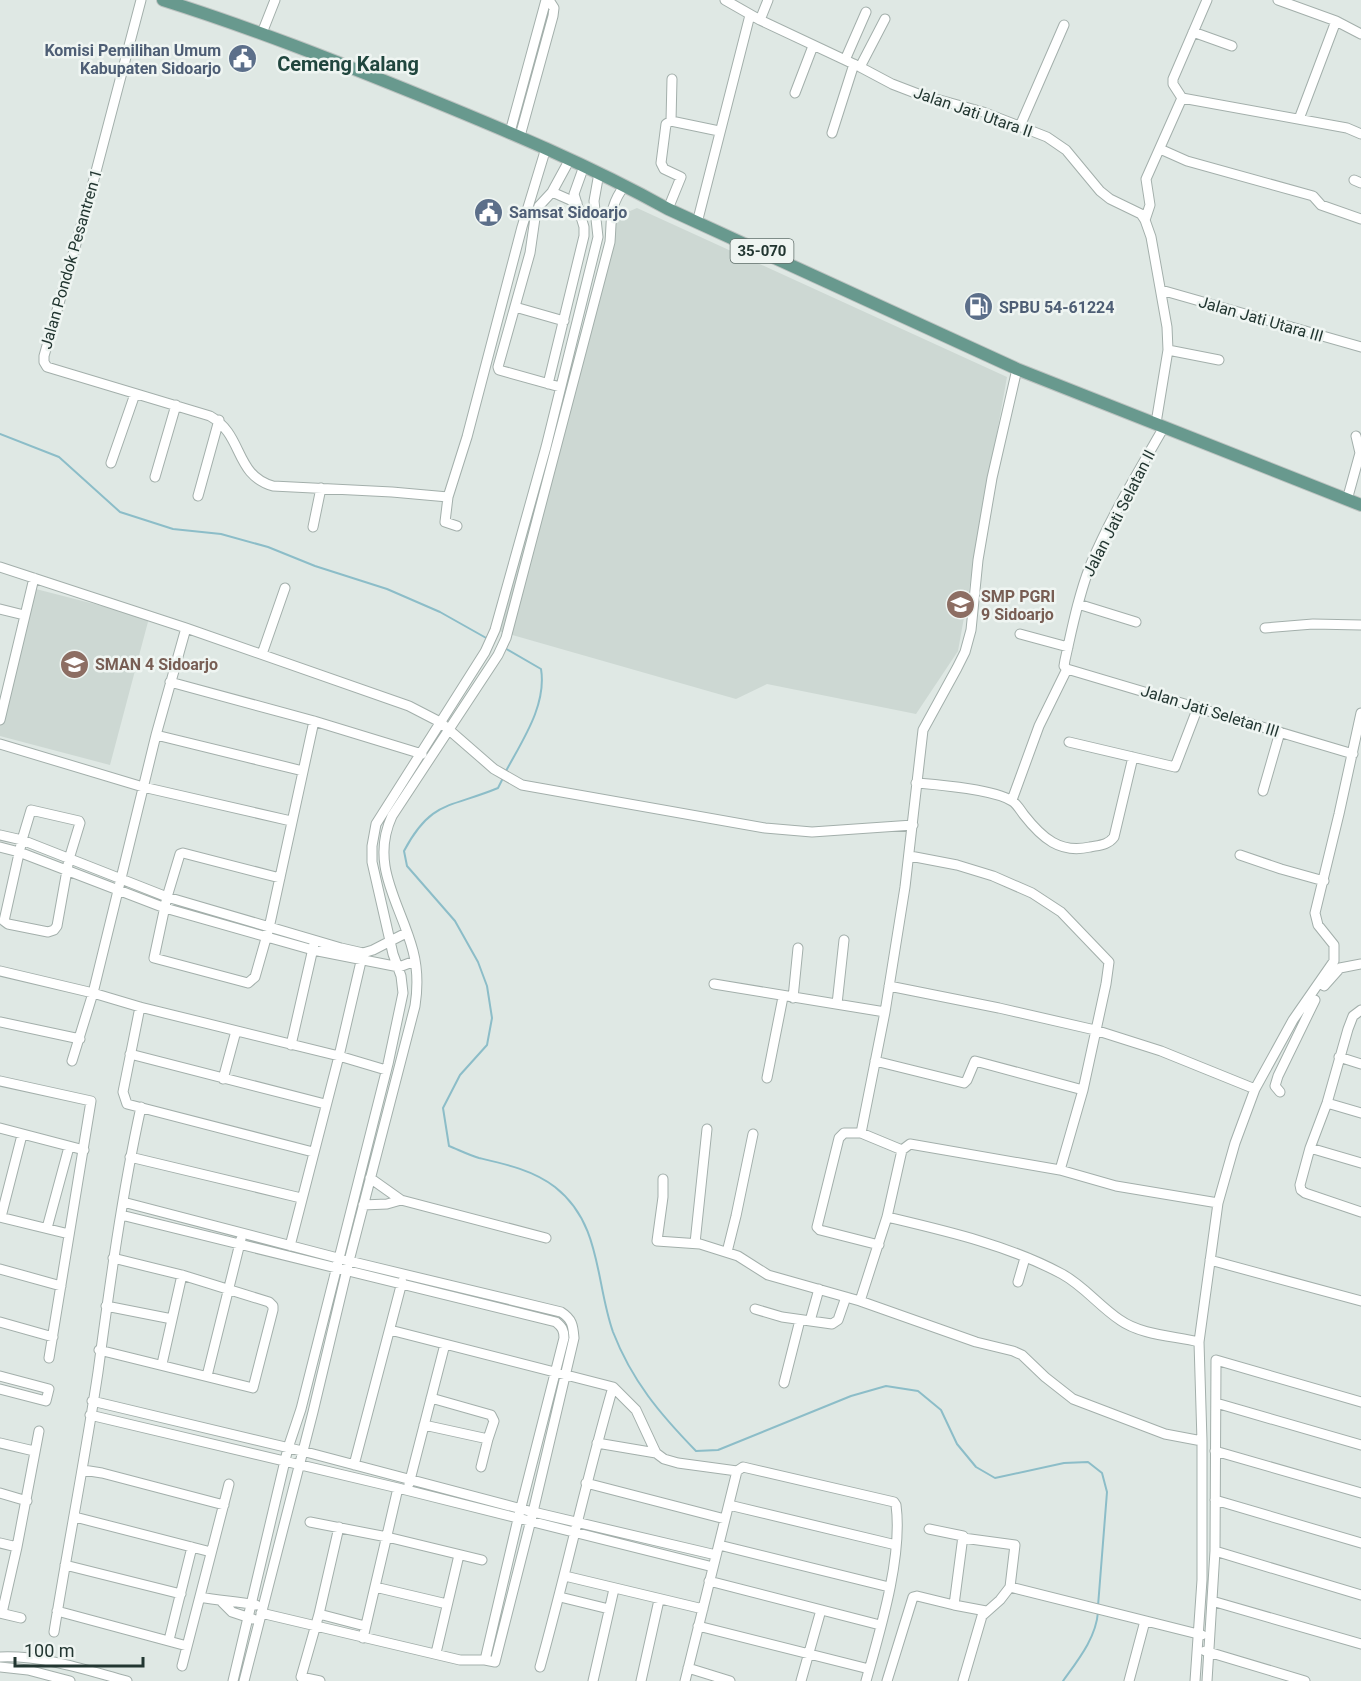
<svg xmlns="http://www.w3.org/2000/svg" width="1361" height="1681" viewBox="0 0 1361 1681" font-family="Roboto,sans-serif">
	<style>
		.built { fill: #cdd8d3 }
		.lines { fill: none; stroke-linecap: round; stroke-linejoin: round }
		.stream { stroke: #8cbdc8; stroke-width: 2 }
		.minor-casing { stroke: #a3afab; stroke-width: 11 }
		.major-casing { stroke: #bdc3c1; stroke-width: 14 }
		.minor { stroke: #fff; stroke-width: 9 }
		.major { stroke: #68998e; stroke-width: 12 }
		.labels { text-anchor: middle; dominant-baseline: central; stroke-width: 5; stroke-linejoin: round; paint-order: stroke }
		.shield { fill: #eff5f2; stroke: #606f6b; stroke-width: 1.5 }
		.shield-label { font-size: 15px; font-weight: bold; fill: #223631 }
		.service-label { font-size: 16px; font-weight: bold; fill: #4e5e75; stroke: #eff5f2; text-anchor: start }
		.street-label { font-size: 16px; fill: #223631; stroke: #eff5f2 }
		.education-label { font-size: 16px; font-weight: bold; fill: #785e54; stroke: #eff5f2; text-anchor: start }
		.quarter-label { font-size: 20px; font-weight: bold; fill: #20463e; stroke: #eff5f2 }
	</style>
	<rect width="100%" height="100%" fill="#dfe8e4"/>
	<path class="built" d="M613 204 630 211 637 208 1007 377 958 651 916 714 767 684 736 699 495 630 605 248Z
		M32 588 149 618 110 765 0 736V711Z"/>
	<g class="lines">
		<path class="stream" d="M0 434 59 457 120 512 173 529 221 534 268 547 315 566 387 589 440 612 488 639
			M503 647 541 669C547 705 522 741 506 771
			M504 776 498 788C450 808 431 800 404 851L407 866 455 921 478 962 487 986 492 1018 487 1045 460 1075 443 1108 449 1146C459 1150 469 1155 479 1158 505 1164 533 1170 555 1187 602 1224 595 1281 613 1332 632 1381 660 1414 696 1451L718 1450 851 1396 886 1386 918 1391 941 1410 957 1444 976 1467 995 1478 1064 1463 1088 1462 1102 1473 1107 1492 1098 1606
			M1063 1681C1078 1660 1096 1638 1098 1612"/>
		<defs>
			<path id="minor" d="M141 0 89 198 44 356V362L47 367 210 416C244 435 234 475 273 486L392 492 448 497
				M725 0 760 20 860 67 892 84 918 94 983 112 1047 137 1066 150 1100 191 1110 199 1141 214 1145 220 1151 237 1167 327 1168 350 1156 423
				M1278 0 1336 21 1361 34
				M760 20 768 0
				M1193 32 1232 46
				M262 33 275 0
				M845 60 866 12
				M860 67 885 19
				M795 93 813 46
				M1182 98 1173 84V79L1207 0
				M1299 119 1336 21
				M671 121 719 131
				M1020 126 1064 25
				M510 132 546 0
				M832 133 854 64
				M520 136 553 16 554 8 549 0
				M1160 149 1187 161 1313 196 1321 205 1361 219
				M1354 180 1361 183
				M552 192 577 203
				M668 209 681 177 664 169 661 163 666 124 671 121 672 79
				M1145 220 1150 205 1146 179 1182 98 1347 128 1361 134
				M697 223 750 15
				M1161 290 1361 347
				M515 307 564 321
				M1168 350 1219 360
				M548 384 584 236V227L574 194 584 166
				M560 387 499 370 498 367 530 253 535 218 539 206 552 192 570 159
				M111 463 135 394
				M155 477 176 405
				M198 496 219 420
				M1347 500 1360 453 1356 436
				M457 526 445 522 448 497 467 437 522 227 546 148
				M313 527 321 488
				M0 567 186 628 409 706 440 722 494 769 522 785 765 828 812 832 913 825
				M1078 604 1136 622
				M0 609 24 615
				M1265 628 1313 624 1361 625
				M1020 634 1068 647
				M262 654 285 588
				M1067 669 1353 754
				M1067 669 1064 666 1065 660C1072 629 1078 597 1090 566 1110 518 1138 472 1164 427
				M170 682 314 721 422 754
				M0 720 34 578
				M156 735 303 771
				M1069 742 1175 767 1198 707
				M0 744 143 787 291 821
				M916 783C939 785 993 789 1012 801 1017 804 1020 810 1024 815 1042 838 1060 854 1090 847 1100 845 1108 845 1114 837L1133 757
				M1263 791 1280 732
				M1012 800 1039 726 1067 669
				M31 810 79 821 80 823 69 859 57 926 54 930 48 932 8 924 4 921 22 840Z
				M0 835 22 840 167 897 341 948 363 953 373 950 406 933
				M0 847 19 852 165 908 267 937 313 950 399 967 415 961
				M1240 855 1281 869 1324 881
				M910 856 957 865 993 876 1032 893 1061 912 1109 962 1106 984 1083 1090 1060 1170
				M280 878 183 853 180 854 167 897 154 958 248 983 255 977 269 928 314 721
				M0 971 93 993 140 1007 339 1056 386 1070
				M714 984 885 1012
				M889 986 999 1008 1095 1030 1161 1051 1255 1089 1293 1020 1334 961V945L1318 925 1315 913 1339 814 1361 713
				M1324 986 1340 968 1361 964
				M793 998 798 948
				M837 1004 844 940
				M140 1007 123 1092 127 1104 313 1152
				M1361 1010 1353 1016 1348 1029 1327 1103 1310 1148 1300 1185 1301 1190 1305 1193 1361 1212
				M0 1022 80 1039
				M291 1045 314 944
				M130 1054 325 1104
				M1339 1057 1361 1064
				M72 1061 93 993 156 735 186 628
				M875 1061 964 1083 967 1080 975 1061 1083 1090
				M767 1078 783 997
				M223 1079 236 1031
				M0 1081 91 1101 49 1358
				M1280 1092 1275 1086 1278 1076 1315 1000
				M1327 1103 1361 1113
				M0 1128 84 1150
				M861 1133 885 1012 905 887 923 730 957 668 965 652 971 630 978 560 992 478 1017 369
				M1310 1148 1361 1163
				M902 1150 887 1217 860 1301 976 1342 1013 1351 1022 1355 1045 1377 1073 1399 1165 1434 1202 1441
				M130 1157 301 1198
				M663 1179V1197L657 1241 700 1244 738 1256 768 1275 860 1301
				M401 1200 546 1238
				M363 1205 387 1204 401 1200 370 1178
				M121 1215 556 1322C562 1327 564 1330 564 1338L518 1519 485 1660 495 1662 533 1512 574 1338C573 1325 572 1319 561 1312L349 1261 123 1202
				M0 1217 69 1234
				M1 1217 22 1135
				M887 1217C946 1231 1008 1245 1062 1274 1084 1286 1099 1306 1120 1320 1141 1335 1174 1336 1199 1342L1218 1203 1235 1143 1255 1089
				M47 1228 69 1147
				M695 1243 707 1129
				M879 1245 820 1230 817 1227 839 1138 844 1133H861L902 1150 910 1144 1060 1170 1116 1186 1218 1203
				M290 1246 339 1056 362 957
				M727 1252 736 1216 753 1134
				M1210 1260 1361 1301
				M0 1269 61 1286
				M1018 1282 1025 1258
				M106 1306 172 1319
				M755 1309 782 1317 832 1324 838 1320 846 1297
				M810 1321 819 1289
				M0 1322 53 1337
				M390 1330 613 1387 636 1410 656 1453 664 1459 678 1463 737 1471
				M99 1350 253 1388 273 1310V1306L269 1302 182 1275 113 1258
				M162 1364 182 1275
				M0 1376 49 1389 46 1401 0 1389
				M207 1376 241 1239
				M784 1383 800 1320
				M92 1401 302 1451 529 1511 716 1555
				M1216 1403 1361 1445
				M90 1415 398 1488 713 1567
				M424 1425 488 1439 494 1421 491 1415 431 1398
				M0 1443 34 1451
				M597 1443 656 1453
				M1215 1451 1361 1493
				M354 1465 402 1282
				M481 1467 488 1439
				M83 1470 102 1473 224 1505
				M586 1483 725 1519
				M409 1484 445 1344
				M0 1493 27 1501
				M1215 1500 1361 1543
				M729 1505 896 1545
				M75 1517 211 1552
				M310 1522 387 1537 482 1560
				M929 1529 963 1536 954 1605
				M963 1538 1015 1545 1010 1587 1000 1600 982 1616 963 1681
				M0 1543 17 1547
				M719 1545 889 1587
				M1215 1551 1361 1595
				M65 1565 181 1594
				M565 1576 703 1609
				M709 1581 880 1625
				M375 1587 447 1604
				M1010 1587 1202 1635
				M200 1597C219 1601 237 1601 256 1605
				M560 1597 609 1609
				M1212 1601 1361 1644
				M222 1602 232 1612 253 1619
				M57 1611 187 1646
				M0 1613 21 1618
				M2 1613 17 1547 39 1431
				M261 1613 460 1660H485
				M319 1614 365 1626
				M698 1626 869 1669
				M54 1632C68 1545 85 1459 98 1372 110 1283 122 1194 141 1107
				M363 1638 398 1488
				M169 1640 192 1547
				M1205 1651 1305 1681
				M436 1653 459 1555
				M0 1657C43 1655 86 1670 127 1681
				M182 1666 229 1484
				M0 1667 28 1670 70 1681
				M540 1667C566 1574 586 1480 613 1387
				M688 1668 730 1681
				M233 1681 288 1448 301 1409 388 1064 403 993 401 976 393 954 372 862V846L376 824 485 652 495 630 546 447 598 237 594 201 599 173
				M244 1681 313 1412 349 1261 415 1006C418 987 418 970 413 951 401 904 369 866 392 816L498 655 506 638 610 242C612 217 609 206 625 185
				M320 1681 301 1677 319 1614 339 1527
				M593 1681 614 1589
				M641 1681 659 1600
				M685 1681 737 1471 743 1467 894 1502 896 1505C903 1556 880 1631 866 1681
				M801 1681 821 1610
				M887 1681 913 1597 917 1596 954 1605 986 1611
				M1129 1681 1145 1621
				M1195 1681 1202 1580V1441L1199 1342
				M1207 1681 1215 1551 1216 1360 1361 1402"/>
			<path id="major" d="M163 0C252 28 338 62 424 97 507 131 589 165 668 209L1017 369 1361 505"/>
		</defs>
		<use href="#minor" class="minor-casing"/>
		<use href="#major" class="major-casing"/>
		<use href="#minor" class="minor"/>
		<use href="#major" class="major"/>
	</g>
	<defs>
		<symbol id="civic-disc" viewBox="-11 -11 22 22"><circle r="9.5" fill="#5c6f8a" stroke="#eff5f2"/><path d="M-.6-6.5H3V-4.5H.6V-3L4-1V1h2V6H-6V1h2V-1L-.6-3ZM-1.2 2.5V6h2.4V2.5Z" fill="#fff"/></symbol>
		<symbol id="fuel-disc" viewBox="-11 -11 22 22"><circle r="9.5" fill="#5c6f8a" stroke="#eff5f2"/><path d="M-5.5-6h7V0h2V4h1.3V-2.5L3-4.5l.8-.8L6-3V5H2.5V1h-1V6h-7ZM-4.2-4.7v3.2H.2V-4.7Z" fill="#fff"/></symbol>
		<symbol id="school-disc" viewBox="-11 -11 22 22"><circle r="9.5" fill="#8d6e63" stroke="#eff5f2"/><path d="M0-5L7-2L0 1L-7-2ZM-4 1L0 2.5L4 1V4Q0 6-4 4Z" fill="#fff"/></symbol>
	</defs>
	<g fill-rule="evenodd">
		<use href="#civic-disc" x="226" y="42" width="33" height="33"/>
		<use href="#civic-disc" x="472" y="196" width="33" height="33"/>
		<use href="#fuel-disc" x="962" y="290" width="33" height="33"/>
		<use href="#school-disc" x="944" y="588" width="33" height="33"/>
		<use href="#school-disc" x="58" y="648" width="33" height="33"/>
	</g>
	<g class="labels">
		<rect class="shield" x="730.5" y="239" width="63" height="24" rx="4.5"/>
		<g class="shield-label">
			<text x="762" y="251">35-070</text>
		</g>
		<g class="service-label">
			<text x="221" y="50" text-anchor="end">Komisi Pemilihan Umum<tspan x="221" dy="18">Kabupaten Sidoarjo</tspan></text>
			<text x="509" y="212">Samsat Sidoarjo</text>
			<text x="999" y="307">SPBU 54-61224</text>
		</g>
		<g class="street-label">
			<text transform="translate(973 112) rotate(19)">Jalan Jati Utara II</text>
			<text transform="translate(71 259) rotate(-74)">Jalan Pondok Pesantren 1</text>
			<text transform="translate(1261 319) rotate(16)">Jalan Jati Utara III</text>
			<text transform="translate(1119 513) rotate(-63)">Jalan Jati Selatan II</text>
			<text transform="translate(1210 711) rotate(17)">Jalan Jati Seletan III</text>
		</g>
		<g class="education-label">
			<text x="981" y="596">SMP PGRI<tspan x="981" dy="18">9 Sidoarjo</tspan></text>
			<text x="95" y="664">SMAN 4 Sidoarjo</text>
		</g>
		<g class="quarter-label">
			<text x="348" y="64">Cemeng Kalang</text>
		</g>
	</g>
	<path d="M15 1657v9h128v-9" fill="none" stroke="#223631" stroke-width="3"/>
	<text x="24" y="1657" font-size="18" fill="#223631" stroke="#eff5f2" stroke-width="4.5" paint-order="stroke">100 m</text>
</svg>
